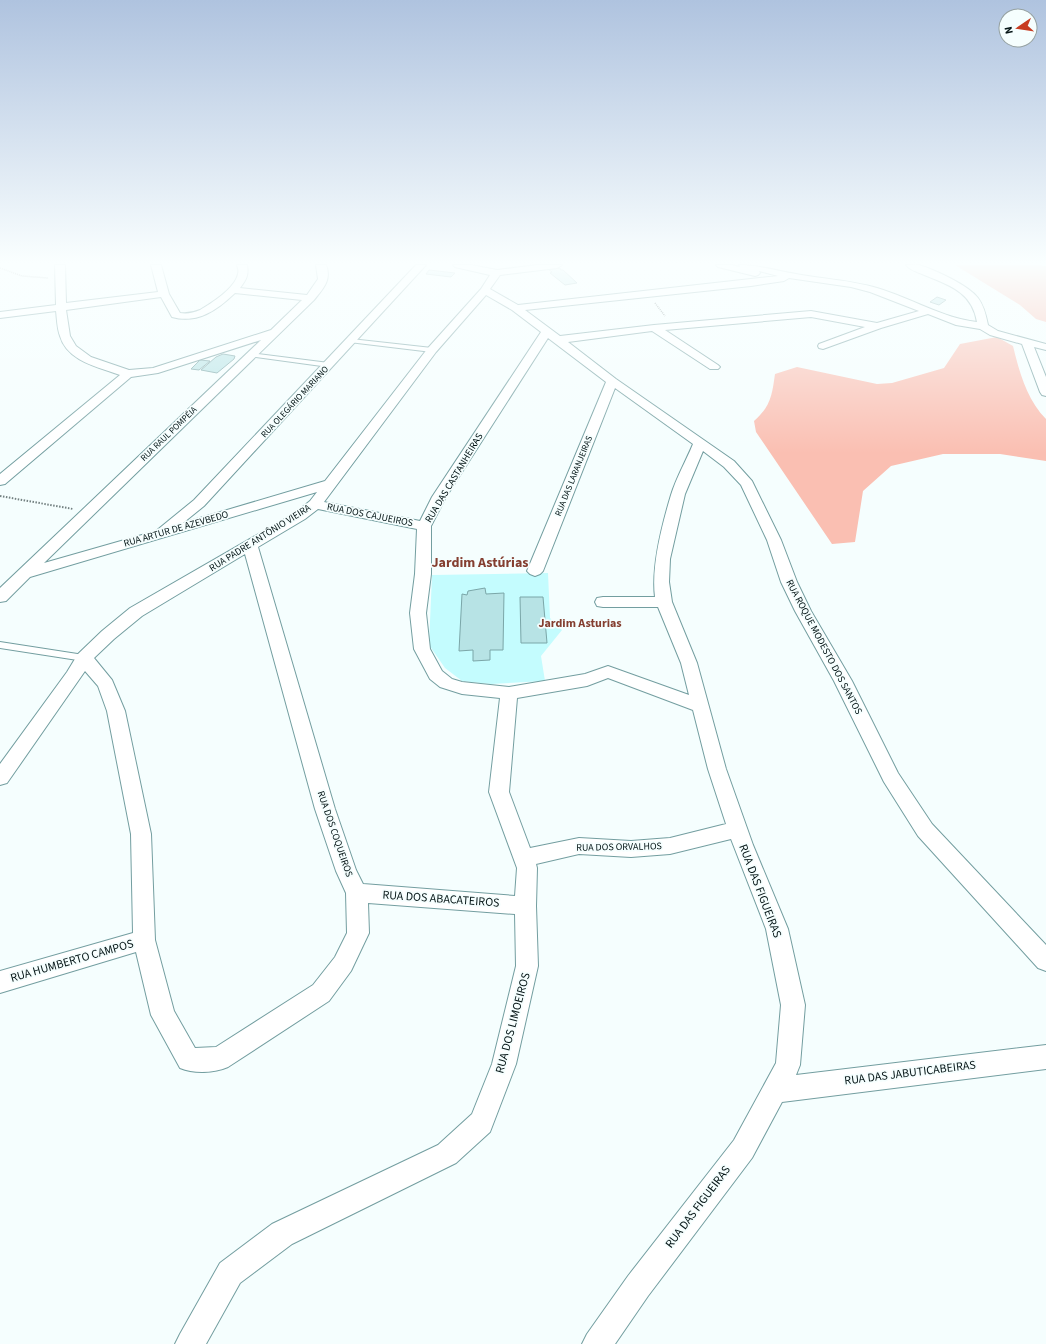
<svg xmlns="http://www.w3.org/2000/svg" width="1046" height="1344" viewBox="0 0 1046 1344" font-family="'Source Sans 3',sans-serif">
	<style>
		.built { fill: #c4fcfe }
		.green { fill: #fabfb2 }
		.building { fill: #b7e3e5; stroke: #7ba6a8 }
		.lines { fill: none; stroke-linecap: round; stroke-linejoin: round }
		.lane-casing { stroke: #739ea0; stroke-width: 2 }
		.street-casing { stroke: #739ea0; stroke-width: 2 }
		.path-far1 { stroke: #738081; stroke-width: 1.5; stroke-dasharray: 1 1; stroke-linecap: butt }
		.path { stroke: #738081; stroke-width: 2; stroke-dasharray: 1.5 1.5; stroke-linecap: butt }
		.lane { fill: #fff; fill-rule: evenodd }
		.street { fill: #fff; fill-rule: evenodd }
		.labels { text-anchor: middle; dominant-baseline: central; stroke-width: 3.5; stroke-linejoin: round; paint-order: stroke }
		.far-street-label { font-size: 9px; fill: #051516; stroke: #f5fefe }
		.street-label { font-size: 10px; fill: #051516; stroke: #f5fefe }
		.quarter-label { font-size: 12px; font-weight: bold; fill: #843e30; stroke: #f5fefe }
		.near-street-label { font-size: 12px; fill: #051516; stroke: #f5fefe }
		.district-label { font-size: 14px; font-weight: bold; fill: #843e30; stroke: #f5fefe }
	</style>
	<rect width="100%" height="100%" fill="#f5fefe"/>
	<path class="built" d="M548 573 550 618 562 630 541 656 545 681 491 684 462 681 445 668 429 645 432 575Z"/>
	<path class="green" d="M955 265H1037L1046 266V322L1036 319 1020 305Z
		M997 337 1013 346C1019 371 1027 400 1046 419V461L1000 454H943L891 466 863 491 855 542 832 544 756 432 754 421C771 406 772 395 775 374L797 367 877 384 892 383 944 368 960 344Z"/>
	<path class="building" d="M560 268 561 270H563L577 283 565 285 550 273 552 272 548 269Z
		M429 270 455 273 451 277 426 274Z
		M937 297 946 300 939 305 930 302Z
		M223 354 235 356 234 359 217 373 201 370 216 357Z
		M200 360 210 361 199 370 191 369Z
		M485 588 486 594 504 593 503 650H490V660L473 661V650L459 651 462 594 467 595 468 591Z
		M520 597H543L547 643H521Z"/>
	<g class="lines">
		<defs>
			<path id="lane" d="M351 339 432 348 435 350 432 352 349 342 348 341Z
				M250 353 329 363 332 365 329 367 248 356V354Z
				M0 642 84 655 88 658 84 661 0 648Z"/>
			<path id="street" d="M55 265H65L66 303 158 292 151 265H161L169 294 180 313C187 314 193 313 200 310 212 303 235 288 238 274 239 271 238 268 237 265H247C249 275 246 280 240 288L307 295 318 279 316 265H326C332 280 323 289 314 300L44 563 156 531 194 500 416 265H426L204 506 183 523 325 481 428 348 481 289 490 275 455 267 453 265H471L497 270 537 265H562L557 268 500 275 490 289 518 305 778 276 759 271 760 273 758 275 755 276 718 267 716 265H732L740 267 739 265C759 265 777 271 796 274 823 279 850 280 877 288 911 298 942 318 977 322 972 291 948 285 922 274 917 272 910 270 906 265 910 265 915 264 919 265 935 270 968 285 978 298 984 306 986 315 988 325L998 331 1046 344V350L1034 347 1046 377V396L1042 395 1040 392 1022 344 990 335 980 329 956 325 928 314 881 328 823 349 819 348 818 346 819 344 865 327 811 317 665 330 718 365 720 367 718 369H710L652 331 568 342 616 379 734 461 752 481 781 540 797 582 811 611 852 681 898 773 932 824 1046 945V971L1038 968 918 836 884 782 834 681 795 611 781 582 767 540 741 485 724 467 703 451 685 494 670 559 669 582 672 602 697 663 726 769 753 845 788 929 805 1005 800 1065 796 1075 1046 1045V1069L782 1102 752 1158 648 1296 615 1344H582L587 1334 628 1276 734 1140 776 1063 781 1005 766 929 731 839 670 854 631 857 579 854 536 864 537 868 536 906 538 966 516 1064 490 1132 456 1163 292 1244 240 1283 206 1344H175L180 1334 220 1263 272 1224 438 1145 472 1114 492 1064 516 966 515 914 368 903 369 933 351 971 329 1001 228 1067C214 1073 194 1074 180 1068L151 1015 136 952 0 993V971L133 933 131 834 107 711 98 686 85 671 7 783 0 785V764L67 672 78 654 102 631 130 608 295 513 310 501 317 492 30 577 6 601 0 602V588L261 340 158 373 131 377 5 484 0 485V474L120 375C98 367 67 361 60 336 57 328 57 319 56 311L0 318V312L56 305ZM789 278 851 287 870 292 919 311 877 323 811 311 654 325 560 336 525 310 751 286 784 281ZM235 293 302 300 271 330 153 368 129 370 91 357 76 346 70 336 66 310 161 297 172 317C198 324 217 310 235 293ZM486 295 512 310 541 332 432 497 420 521 324 502 436 352ZM548 338 606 382 527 571 530 574 535 576 540 574 543 571 615 388 693 444C686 461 676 478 671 495 662 525 651 566 655 597H603L597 598 595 602 597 606 603 607H658L681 663 689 695 608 666 585 674 509 687 462 682 452 679 442 671 430 649 426 613 431 574V526L446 497ZM318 509 417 529 415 574 410 613 414 649 430 679 440 687 462 694 500 698 489 792 517 868 515 896 363 884 356 870 335 809 258 547 305 519ZM245 554 315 809 336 871 346 893 347 933 335 957 313 985 216 1047 195 1048 174 1011 155 940 151 834 125 711 112 680 94 658 114 639 142 616ZM608 678 693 710 708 769 726 824 670 838 631 841 579 838 530 848 509 792 517 698 587 686Z"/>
		</defs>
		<use href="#lane" class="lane-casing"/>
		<use href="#street" class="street-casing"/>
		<path class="path-far1" d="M0 268 22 276 48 278
			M655 303 665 316"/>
		<path class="path" d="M0 496 73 509"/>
		<use href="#lane" class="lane"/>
		<use href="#street" class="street"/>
	</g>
	<linearGradient id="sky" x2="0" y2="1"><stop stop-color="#afc3df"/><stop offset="0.58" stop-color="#faffff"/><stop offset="1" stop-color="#faffff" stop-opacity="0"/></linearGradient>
	<rect width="1046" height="453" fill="url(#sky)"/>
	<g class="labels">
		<g class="far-street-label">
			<text transform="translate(295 402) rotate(-47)">RUA OLEGÁRIO MARIANO</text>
			<text transform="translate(169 434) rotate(-44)">RUA RAUL POMPÉIA</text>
			<text transform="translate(574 476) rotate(-68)">RUA DAS LARANJEIRAS</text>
		</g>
		<g class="street-label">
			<text transform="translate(454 478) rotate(-59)">RUA DAS CASTANHEIRAS</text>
			<text transform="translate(370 515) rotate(11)">RUA DOS CAJUEIROS</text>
			<text transform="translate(176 529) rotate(-16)">RUA ARTUR DE AZEVBEDO</text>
			<text transform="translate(260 538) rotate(-32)">RUA PADRE ANTÔNIO VIEIRA</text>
			<text transform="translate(824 647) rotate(62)">RUA ROQUE MODESTO DOS SANTOS</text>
			<text transform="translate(335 834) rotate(71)">RUA DOS COQUEIROS</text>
			<text transform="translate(619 847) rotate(-1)">RUA DOS ORVALHOS</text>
		</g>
		<g class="quarter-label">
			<text x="580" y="623">Jardim Asturias</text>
		</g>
		<g class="near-street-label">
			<text transform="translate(760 891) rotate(69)">RUA DAS FIGUEIRAS</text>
			<text transform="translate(441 899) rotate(4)">RUA DOS ABACATEIROS</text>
			<text transform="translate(72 961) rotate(-16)">RUA HUMBERTO CAMPOS</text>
			<text transform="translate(513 1023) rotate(-75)">RUA DOS LIMOEIROS</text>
			<text transform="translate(910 1073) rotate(-7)">RUA DAS JABUTICABEIRAS</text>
			<text transform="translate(698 1207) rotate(-53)">RUA DAS FIGUEIRAS</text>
		</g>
		<g class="district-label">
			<text x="480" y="563">Jardim Astúrias</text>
		</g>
	</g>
	<g transform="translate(1018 28) rotate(257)"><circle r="19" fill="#f5fefe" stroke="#95a1a1"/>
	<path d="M0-3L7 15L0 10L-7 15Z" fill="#c73c22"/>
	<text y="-6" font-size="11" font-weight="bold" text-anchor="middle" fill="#051516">N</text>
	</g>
</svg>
